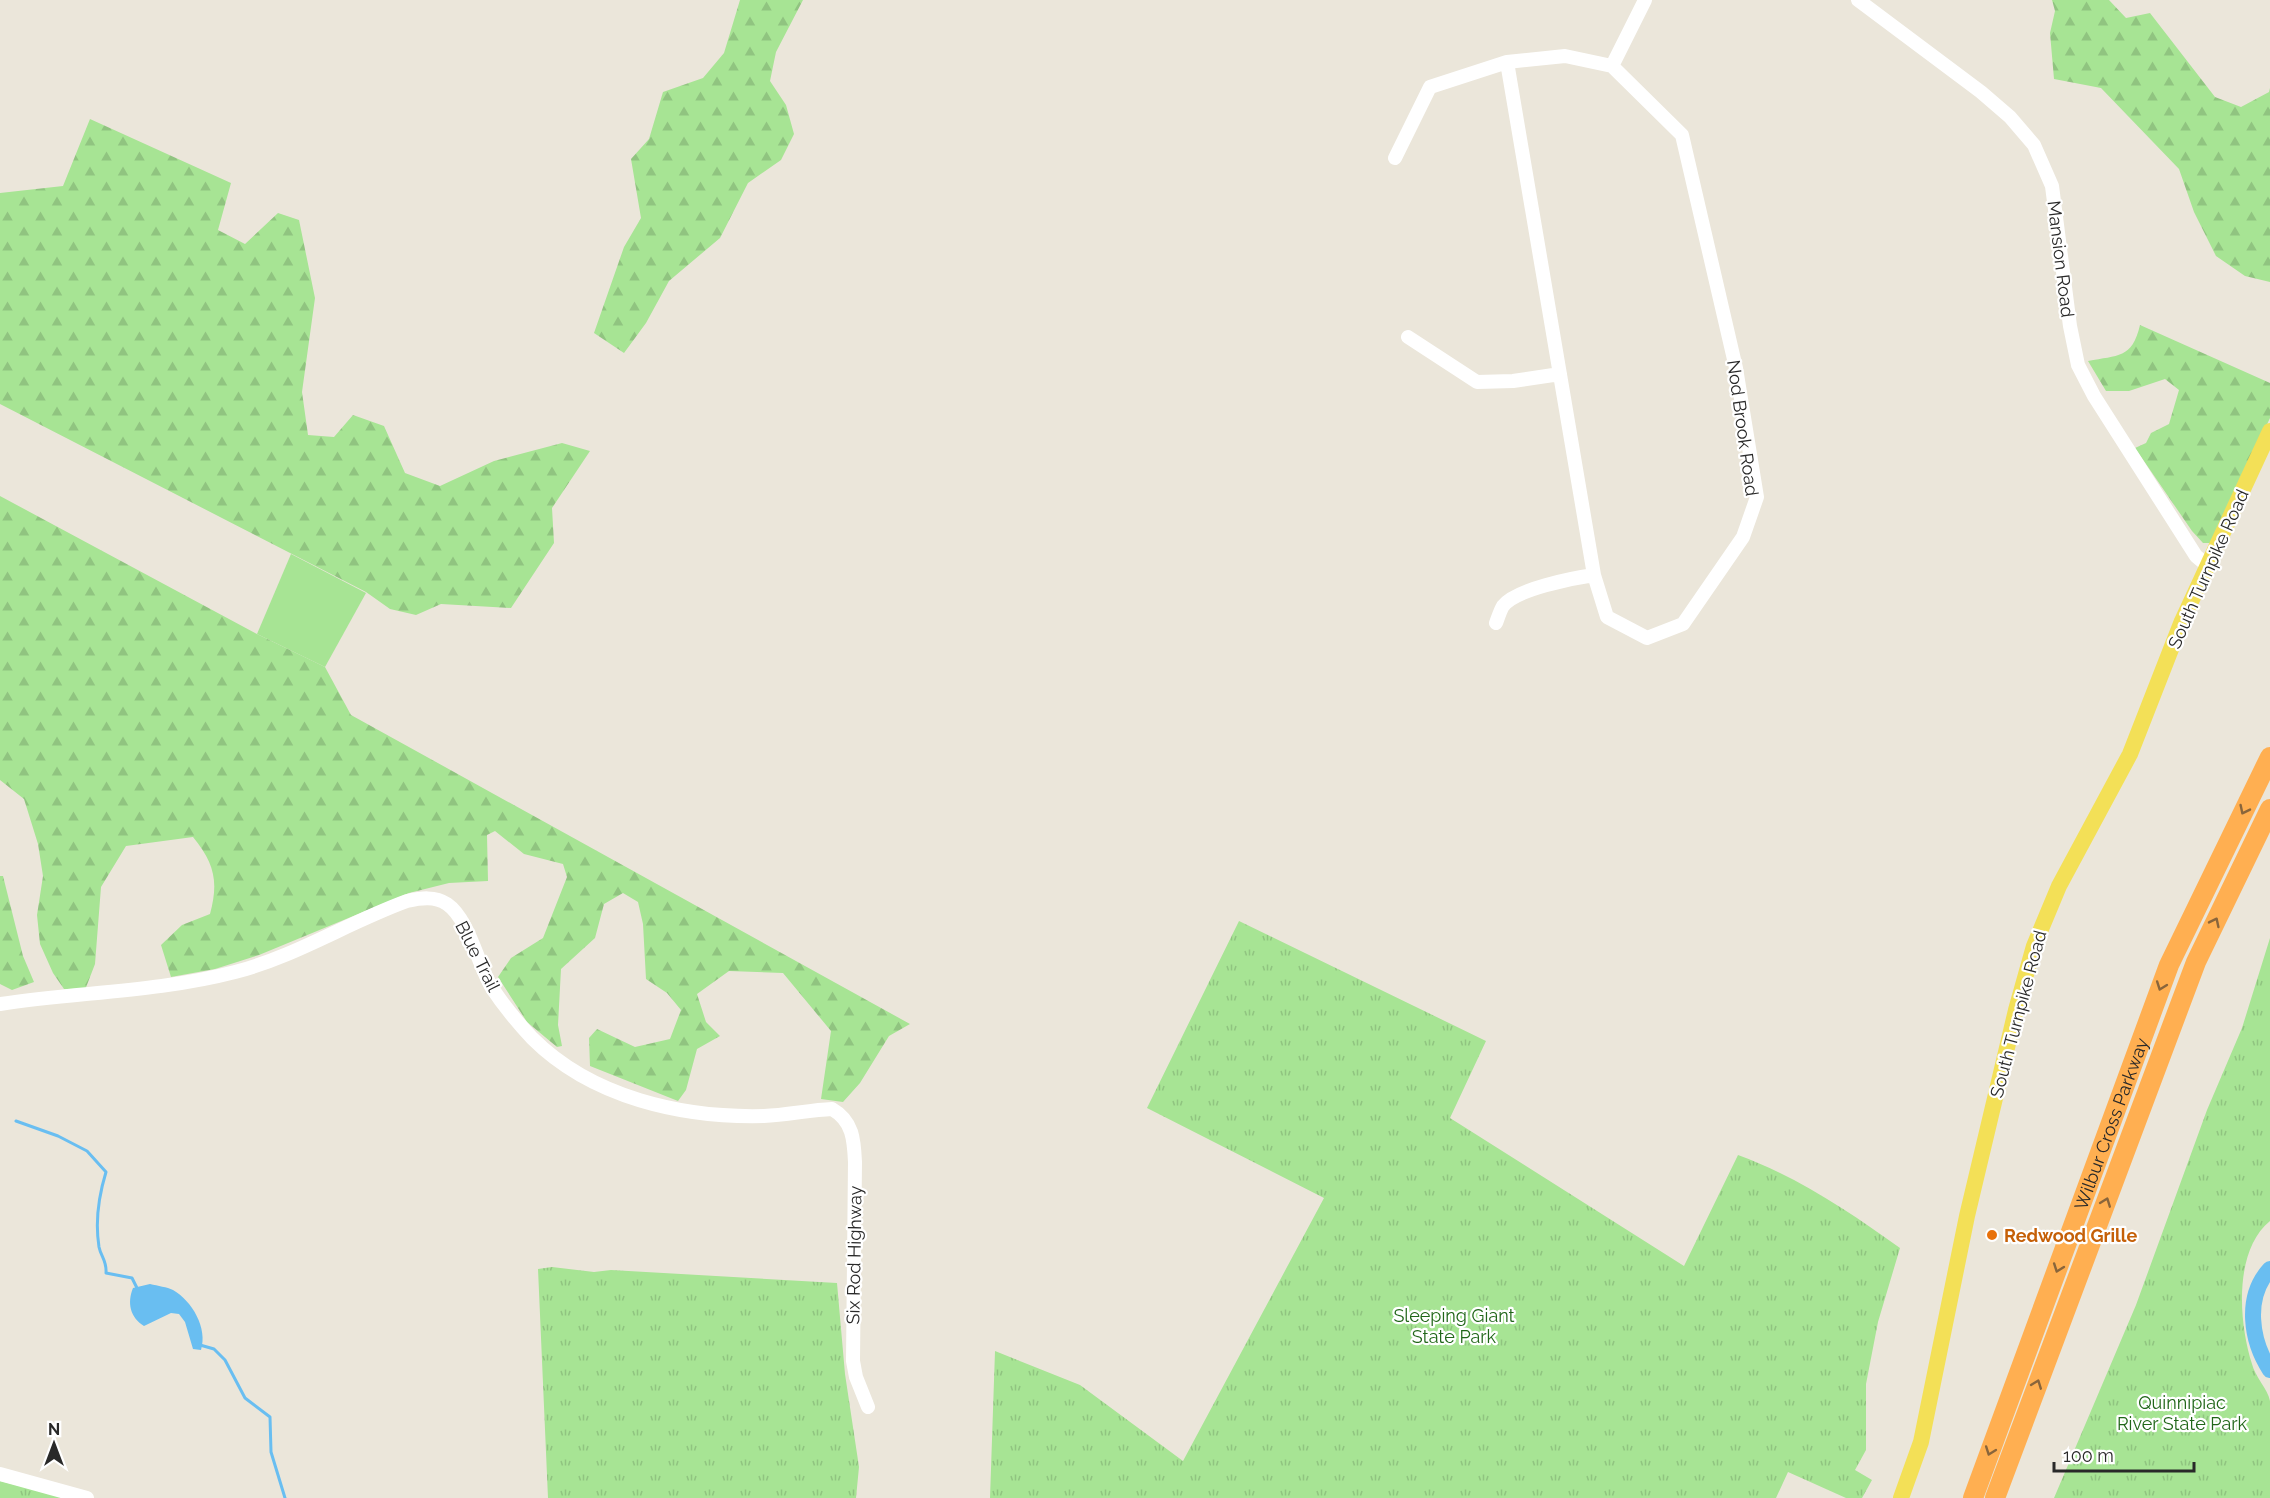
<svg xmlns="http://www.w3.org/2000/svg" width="2270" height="1498" viewBox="0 0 2270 1498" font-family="Raleway,sans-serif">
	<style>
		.grass { fill: #a7e494 }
		.forest { fill: url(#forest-firs) }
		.park { fill: url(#park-tufts) }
		.water { fill: #69bef1 }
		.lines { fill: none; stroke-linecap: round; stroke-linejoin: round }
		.stream { stroke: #69bef1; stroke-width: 3 }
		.river { stroke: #69bef1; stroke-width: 16 }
		.minor { stroke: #fff; stroke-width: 14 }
		.major { stroke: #f3e057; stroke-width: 16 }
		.highway { stroke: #ffaf51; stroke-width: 20 }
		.oneway { stroke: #89653b }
		.food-dot { fill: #e8710a; stroke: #fff; stroke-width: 2 }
		.labels { text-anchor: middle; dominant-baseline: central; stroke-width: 4.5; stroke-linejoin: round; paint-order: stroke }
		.street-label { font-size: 18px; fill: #292929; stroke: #fff }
		.food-label { font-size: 18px; font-weight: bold; fill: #c56008; stroke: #fff; text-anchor: start }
		.park-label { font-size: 18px; fill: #206618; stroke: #fff }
	</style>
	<defs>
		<pattern id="forest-firs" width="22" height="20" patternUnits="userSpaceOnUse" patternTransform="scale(1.5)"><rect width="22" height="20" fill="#a7e494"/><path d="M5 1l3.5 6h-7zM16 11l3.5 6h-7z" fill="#90c480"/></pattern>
		<pattern id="park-tufts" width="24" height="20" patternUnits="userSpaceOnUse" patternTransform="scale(1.5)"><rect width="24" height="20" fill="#a7e494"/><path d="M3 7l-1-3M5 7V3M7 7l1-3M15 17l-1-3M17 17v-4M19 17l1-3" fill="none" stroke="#90c480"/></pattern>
	</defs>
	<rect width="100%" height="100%" fill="#ebe6da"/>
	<path class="grass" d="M291 554 366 593 325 667 257 634Z"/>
	<path class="forest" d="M740 0H803L776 52 770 81 786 105 794 134 781 160 748 183 720 238 669 281 646 323 624 353 594 333 624 247 641 218 631 159 649 139 663 92 703 78 724 53Z
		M2052 0H2109L2126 18 2150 13 2215 97 2241 107 2269 92 2270 88V282L2245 276 2216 256 2194 212 2179 169 2101 88 2054 79 2050 33 2055 11Z
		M90 119 231 183 218 230 245 244 278 213 299 220 315 298 302 392 308 435 334 437 353 415 384 426 405 473 440 486 494 461 562 443 590 451 552 508 554 543 511 608 441 604 416 615 390 609 366 592 0 404V193L63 186Z
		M2140 325 2270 383V418L2211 543H2203L2192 531 2135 448 2146 443 2151 433 2169 424 2179 390 2165 379 2129 391H2106L2088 361C2118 355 2132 359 2140 325Z
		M0 496 257 634 325 667 351 715 910 1024 889 1036 860 1083 843 1102 821 1099 831 1031 783 973 729 971 697 994 706 1022 720 1036 697 1049 686 1090 678 1101 590 1066 589 1038 597 1029 635 1047 670 1039 681 1010 667 993 646 979 643 924 638 902 623 893 604 904 595 938 561 969 558 1025 562 1046 557 1047 527 1022 498 977 511 958 543 938 567 877 563 864 524 854 495 831 487 835 488 881 449 883 409 893 259 955 215 969 171 977 161 945 182 925 210 914C219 881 214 863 193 837L126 846 101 887 95 964 85 990 64 989 53 973 40 944 37 915 43 876 38 844 24 799 0 780Z
		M0 876H3L23 956 34 982 12 990 0 984Z"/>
	<path class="park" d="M1239 921 1486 1041 1450 1118 1684 1266 1738 1155C1796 1176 1850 1212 1900 1248L1878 1322 1866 1384V1450L1855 1470 1872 1480 1862 1498H1846L1788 1472 1776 1498H990L995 1351 1080 1385 1183 1461 1324 1198 1147 1108Z
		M2270 938V1221C2233 1251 2239 1324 2252 1364 2255 1377 2268 1389 2270 1401 2270 1428 2270 1469 2270 1498H2054L2136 1305 2207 1110 2242 1028Z
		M552 1267 594 1272 611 1270 837 1283 845 1374 859 1467 856 1498H548L538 1269Z
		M0 1481 67 1498H0Z"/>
	<path class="water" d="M150 1284C158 1286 167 1287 173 1290 192 1301 208 1328 201 1350L193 1349 185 1322 179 1314 171 1313 144 1326C130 1317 127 1303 133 1288Z"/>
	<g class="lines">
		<path class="stream" d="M16 1121 58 1136 87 1151 106 1172C99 1195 95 1222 99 1247 101 1257 107 1261 106 1273L132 1278 137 1288
			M200 1345 214 1349 225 1360 245 1398 270 1417 271 1452 285 1498"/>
		<path class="river" d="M2270 1269C2244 1297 2251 1341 2270 1370"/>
		<path class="minor" d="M1858 0 1981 92 2010 117 2034 145 2052 186 2070 326 2078 365 2094 396 2196 556 2208 566
			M1612 66 1645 0
			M1395 158 1430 87 1507 62 1565 56 1612 66 1682 135 1736 368 1757 497 1743 537 1683 624 1647 638 1607 617 1594 575 1507 62
			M1408 337 1477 382 1513 381 1560 374
			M1496 623C1498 618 1500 611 1503 606 1516 589 1573 578 1594 575
			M0 1004C78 992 158 992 235 972 294 957 349 922 407 901 421 898 435 896 447 904 469 919 478 965 492 988 504 1006 518 1023 532 1038 592 1098 682 1118 764 1116 787 1115 810 1110 832 1109 853 1121 854 1140 855 1162L853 1361 856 1377 868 1407
			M0 1474 87 1498"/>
		<path class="major" d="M1901 1498 1921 1442 1967 1216 2016 1010 2034 946 2059 886 2130 754 2182 621 2270 431"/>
		<g class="highway">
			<path id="s1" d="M1973 1498 2169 965 2270 757"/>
			<path d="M1995 1498 2196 962 2270 809"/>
		</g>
	</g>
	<defs><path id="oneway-chevron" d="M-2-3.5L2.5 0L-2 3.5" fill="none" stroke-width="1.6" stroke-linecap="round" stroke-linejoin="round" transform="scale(1.5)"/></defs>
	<g class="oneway">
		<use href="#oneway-chevron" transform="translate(2244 810) rotate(116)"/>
		<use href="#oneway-chevron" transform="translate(2215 922) rotate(-64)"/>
		<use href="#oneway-chevron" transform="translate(2161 986) rotate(110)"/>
		<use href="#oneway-chevron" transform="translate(2106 1202) rotate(-69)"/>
		<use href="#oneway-chevron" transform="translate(2058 1268) rotate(110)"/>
		<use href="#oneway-chevron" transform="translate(2037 1384) rotate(-69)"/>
		<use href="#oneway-chevron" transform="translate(1990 1451) rotate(110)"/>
	</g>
	<circle class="food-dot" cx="1992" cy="1235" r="6"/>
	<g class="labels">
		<g class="street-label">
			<text transform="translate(2061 259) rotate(83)">Mansion Road</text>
			<text transform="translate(1743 428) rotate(82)">Nod Brook Road</text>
			<text transform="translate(2208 569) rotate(-66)">South Turnpike Road</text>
			<text transform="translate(478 956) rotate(63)">Blue Trail</text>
			<text transform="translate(2018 1014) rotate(-75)">South Turnpike Road</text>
			<text stroke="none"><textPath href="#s1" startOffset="399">Wilbur Cross Parkway</textPath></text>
			<text transform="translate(854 1255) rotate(-89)">Six Rod Highway</text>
		</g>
		<g class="food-label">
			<text x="2004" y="1235">Redwood Grille</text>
		</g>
		<g class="park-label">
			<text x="1454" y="1315">Sleeping Giant<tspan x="1454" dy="21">State Park</tspan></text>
			<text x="2182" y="1402">Quinnipiac<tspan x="2182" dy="21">River State Park</tspan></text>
		</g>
	</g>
	<g transform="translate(54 1444)" stroke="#ffffff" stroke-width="4.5" paint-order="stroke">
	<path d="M0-4.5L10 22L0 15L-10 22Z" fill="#292929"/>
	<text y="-9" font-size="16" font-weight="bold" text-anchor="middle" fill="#292929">N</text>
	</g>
	<path d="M2054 1462v9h140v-9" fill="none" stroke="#292929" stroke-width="3"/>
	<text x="2063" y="1462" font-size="18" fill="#292929" stroke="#ffffff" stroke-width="4.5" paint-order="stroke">100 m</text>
</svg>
